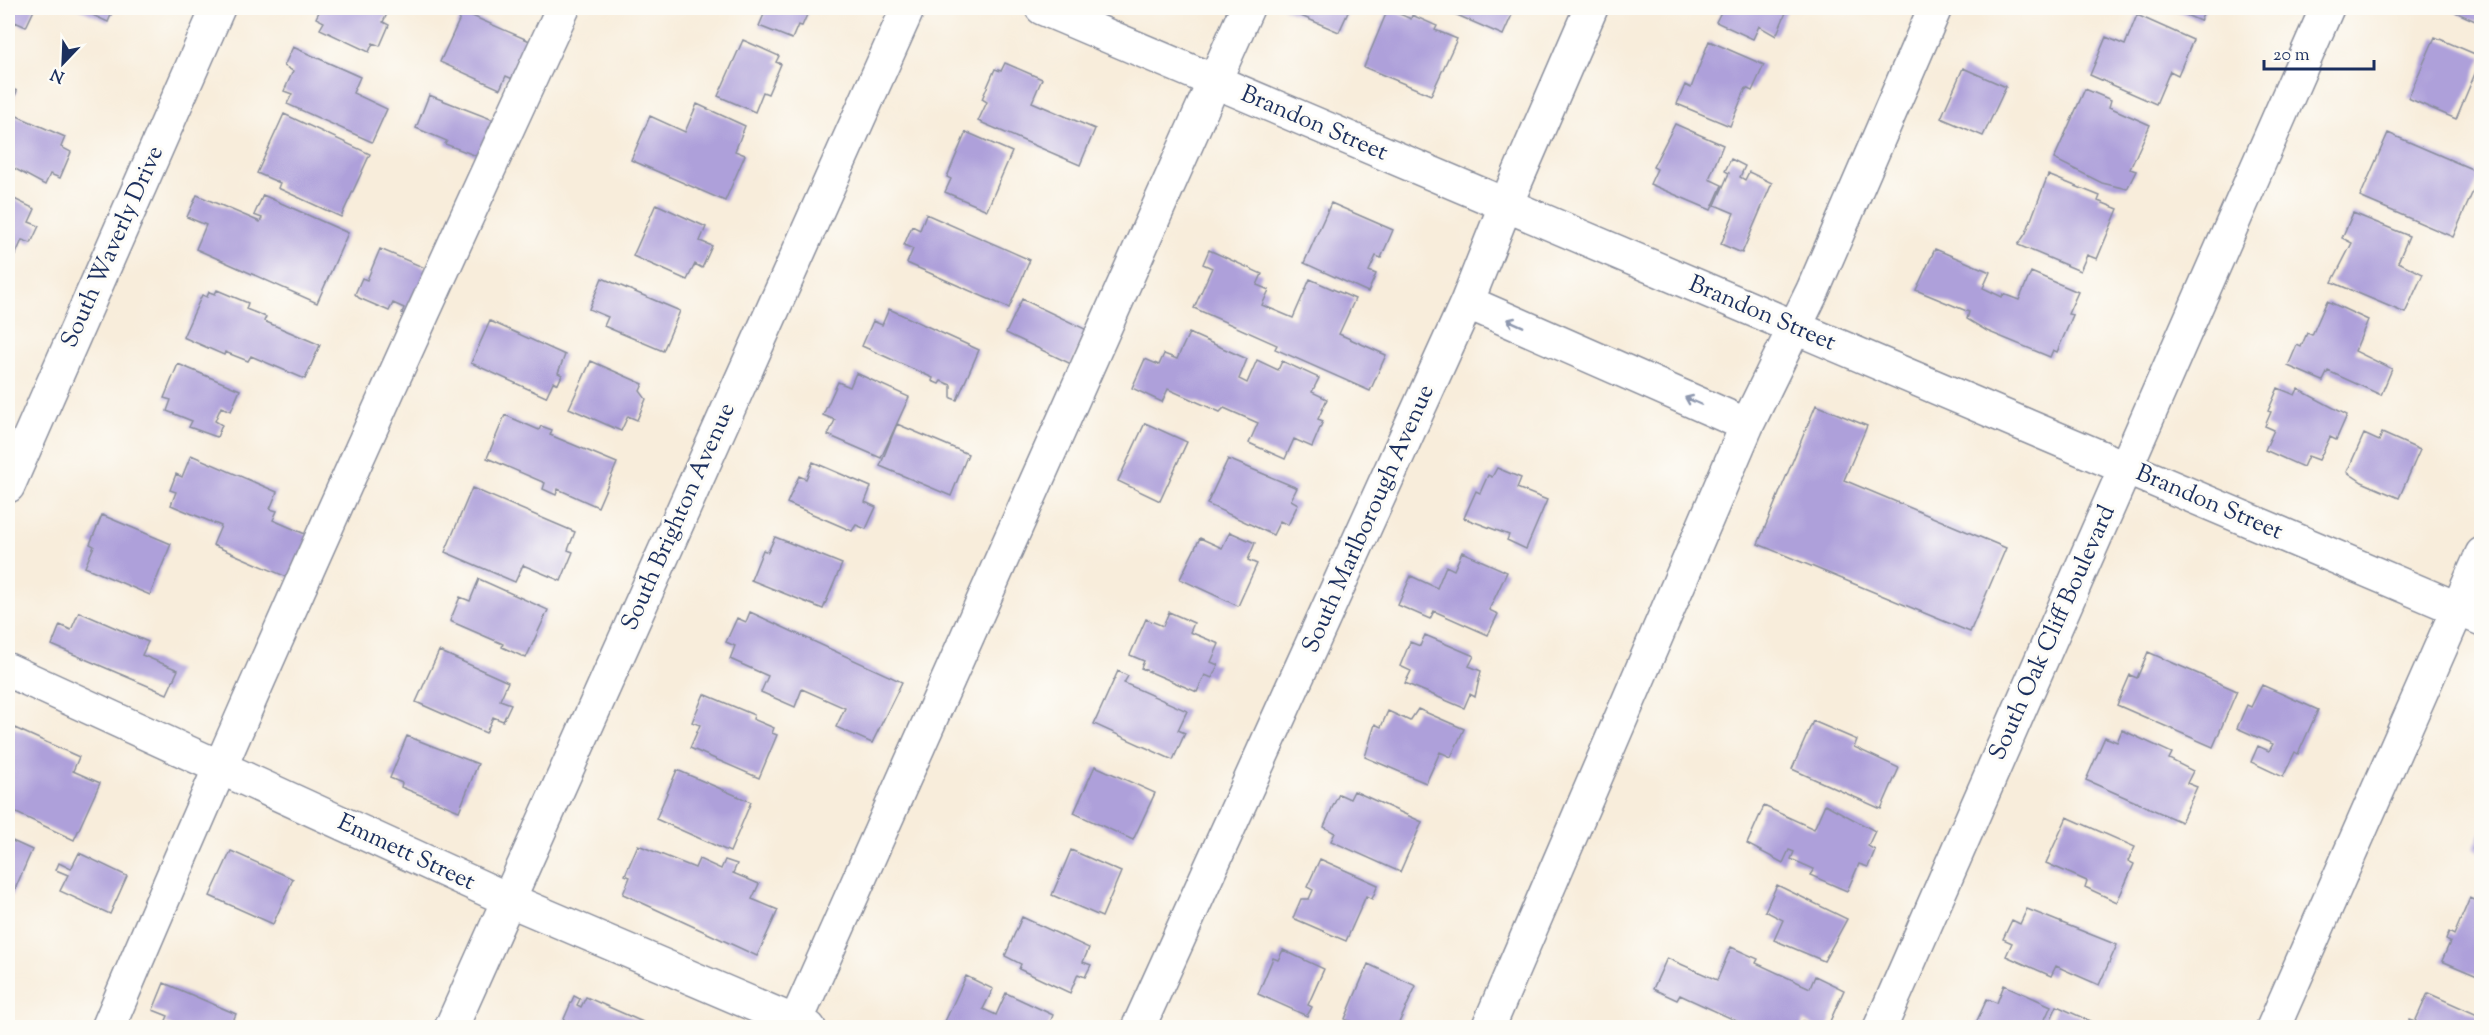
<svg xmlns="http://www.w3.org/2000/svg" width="2489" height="1035" viewBox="0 0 2489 1035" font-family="'Sorts Mill Goudy',serif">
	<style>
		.building { fill: #aea0da }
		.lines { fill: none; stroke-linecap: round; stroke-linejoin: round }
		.minor-casing { stroke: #8a8e9c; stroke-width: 36 }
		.minor { stroke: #fff; stroke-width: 33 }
		.oneway { stroke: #8d97ae }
		.labels { text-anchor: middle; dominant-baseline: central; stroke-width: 6; stroke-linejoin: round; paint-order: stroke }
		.street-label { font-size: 24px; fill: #1b2f5e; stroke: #fdfcf7 }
	</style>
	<rect width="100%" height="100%" fill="#fdfcf7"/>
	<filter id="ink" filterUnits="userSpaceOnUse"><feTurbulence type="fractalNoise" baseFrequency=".0167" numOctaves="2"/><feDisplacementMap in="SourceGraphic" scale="12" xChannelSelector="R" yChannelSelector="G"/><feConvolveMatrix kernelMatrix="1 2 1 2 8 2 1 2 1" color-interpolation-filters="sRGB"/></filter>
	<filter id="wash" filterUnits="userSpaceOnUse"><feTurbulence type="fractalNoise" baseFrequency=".008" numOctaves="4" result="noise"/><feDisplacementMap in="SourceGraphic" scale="24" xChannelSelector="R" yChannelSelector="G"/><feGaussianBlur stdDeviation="1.35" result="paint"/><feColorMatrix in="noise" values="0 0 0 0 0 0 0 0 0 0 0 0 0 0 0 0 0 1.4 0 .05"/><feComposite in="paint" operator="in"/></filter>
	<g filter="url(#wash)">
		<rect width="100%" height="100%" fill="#f8eddb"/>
		<g id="blocks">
			<path class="building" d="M8 8H35L26 27 15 22 8 38Z
				M77 8H114L108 22Z
				M321 8H390L383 22 389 25 380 46 373 43 369 52 320 29 324 22 316 18Z
				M759 8H810L802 26 798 25 792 39 759 26 765 12 758 9Z
				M1282 8H1350L1339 32Z
				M1441 8H1515L1503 35Z
				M1723 8H1788L1776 36 1759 26 1753 39 1716 22Z
				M2170 8H2206L2200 21Z
				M2457 8H2482V24L2455 12Z
				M1388 9 1411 19 1412 15 1437 26 1435 30 1457 39 1431 95 1364 67Z
				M463 12 532 42 515 80 506 76 500 89 440 62Z
				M2137 15 2193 40 2178 75 2170 71 2156 104 2090 75 2106 37 2125 45Z
				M2435 37 2482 57 2456 119 2408 98Z
				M743 40 779 56 776 62 781 64 768 94 763 92 755 112 718 96Z
				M1709 41 1764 65 1752 91 1746 88 1730 126 1677 104 1685 85 1691 88Z
				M293 47 360 77 353 93 387 109 372 142 287 104 292 94 284 91 293 71 284 66Z
				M1005 63 1042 79 1032 102 1095 129 1080 165 978 121 987 102 982 99 995 69 1001 71Z
				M1963 68 2006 87 1983 136 1941 118Z
				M8 87 17 91 8 112 65 137 61 147 71 152 60 178 50 174 45 185 8 165Z
				M2085 89 2111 100 2109 107 2150 125 2130 169 2136 171 2127 189 2102 183 2054 159Z
				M429 95 496 121 482 158 445 144 447 141 416 128Z
				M697 104 745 126 735 151 745 155 725 201 631 160 650 116 685 132Z
				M284 114 370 154 341 217 278 188 280 183 257 173Z
				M1675 124 1723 145 1709 179 1722 185 1711 210 1650 184 1657 169 1653 167Z
				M966 132 1012 152 987 210 945 192 951 179 947 177Z
				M2388 133 2481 173 2453 237 2360 197Z
				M1731 159 1745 166 1740 177 1745 180 1749 172 1772 183 1742 253 1721 244 1734 213 1715 205 1729 173 1725 171Z
				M2048 175 2100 196 2098 201 2118 209 2097 259 2087 255 2080 271 2018 245 2026 233Z
				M197 195 260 222 262 218 254 215 263 195 348 233 317 303 196 249 206 225 187 217Z
				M8 196 35 209 29 222 39 226 31 243 22 240 15 256 8 252Z
				M1331 203 1393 230 1381 258 1376 256 1369 271 1376 274 1368 292 1304 263Z
				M656 204 706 227 700 241 712 246 702 268 695 264 687 280 633 256Z
				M2353 213 2409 236 2398 262 2423 274 2405 313 2332 282 2352 243 2342 238Z
				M926 214 1030 260 1009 308 907 263 913 249 904 245 912 226 920 230Z
				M380 249 437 273 413 317 402 313 404 308 393 303 389 311 359 298 355 294 362 278 367 280Z
				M1935 249 1990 272 1983 288 2002 297 2003 294 2019 300 2031 272 2078 292 2068 314 2073 315 2057 352 2053 350 2050 357 1987 331 1967 319 1969 312 1916 290Z
				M1209 250 1262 274 1257 285 1269 290 1262 305 1293 318 1310 279 1355 299 1339 334 1386 355 1370 391 1275 349 1277 345 1194 308 1212 268 1203 264Z
				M602 278 680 311 663 351 604 326 608 317 589 309Z
				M217 290 248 303 246 309 266 317 264 321 320 345 305 379 251 356 248 361 225 352 224 355 183 337 202 295 207 297 209 292 215 294Z
				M1022 299 1087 330 1071 364 1006 333Z
				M2327 301 2368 320 2355 351 2392 369 2381 395 2328 371 2323 381 2288 366 2297 345 2301 347 2307 333 2312 335Z
				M889 309 979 350 957 400 951 398V385L941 381 939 384 932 381 933 378 862 346 873 321 882 325Z
				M490 321 565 355 558 373 562 375 558 384 553 382 546 397 471 363Z
				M1189 333 1247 359 1239 379 1247 383 1257 360 1278 370 1282 361 1319 378 1312 392 1327 399 1318 419 1323 421 1312 447 1294 439 1285 459 1249 443 1258 423 1224 408 1220 412 1168 389 1162 402 1132 388 1145 359 1159 365 1164 354 1177 359Z
				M591 361 643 384 640 391 646 399 637 420 628 416 621 431 569 408Z
				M178 364 240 390 231 411 221 407 215 421 222 425 217 437 189 427 192 421 167 411 171 400 164 398Z
				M856 373 909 397 881 458 828 435 835 420 823 415 838 382 850 387Z
				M2278 388 2295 395 2298 389 2347 415 2336 440 2330 437 2319 460 2308 456 2303 467 2265 450 2274 430 2265 426 2271 412 2268 411Z
				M1816 405 1867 426 1844 480 2006 548 1970 632 1758 544Z
				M505 415 539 430 541 426 552 430 550 435 617 463 598 507 558 489 556 495 543 489 545 483 487 458Z
				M1145 423 1187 442 1160 501 1118 481Z
				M897 424 968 454 951 496 880 466Z
				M2382 433 2420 450 2399 498 2362 482 2347 472 2364 434 2379 441Z
				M191 455 277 492 270 509 277 511 273 520 314 538 296 581 213 545 221 526 171 505 176 492 170 490 176 474 182 477Z
				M1228 459 1297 488 1291 500 1298 504 1288 525 1280 521 1273 535 1207 504Z
				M813 462 871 487 865 502 876 507 866 529 856 525 852 531 787 503 799 476 806 479Z
				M1497 468 1521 478 1517 488 1547 500 1526 549 1507 540 1509 535 1464 518 1476 491 1480 493 1488 475 1492 477Z
				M472 488 575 532 568 550 573 552 561 581 523 565 515 582 445 552Z
				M102 515 171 544 150 595 85 567 94 546 90 544Z
				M1230 532 1255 543 1248 560 1257 564 1238 606 1180 579 1200 538 1222 548Z
				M775 537 842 564 823 609 751 580 763 550 768 552Z
				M1462 552 1507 572 1489 610 1498 614 1488 635 1434 611 1430 619 1398 605 1411 576 1437 588 1446 566 1454 570Z
				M479 579 548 610 526 658 502 647 503 644 450 621 460 597 470 601Z
				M79 612 148 642 142 655 178 670 167 694 52 645 60 625 71 630Z
				M750 612 902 682 872 743 836 727 845 708 802 689 795 707 761 692 768 676 730 659 735 646 726 642 737 618 746 622Z
				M1169 612 1194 623 1190 632 1219 644 1211 662 1218 665 1212 678 1205 675 1197 692 1141 668 1144 661 1130 655 1146 619 1163 626Z
				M1425 635 1474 656 1469 666 1481 671 1475 697 1470 694 1464 708 1405 683 1411 671 1400 666 1410 642 1420 646Z
				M439 651 508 682 500 700 511 704 503 721 493 717 486 733 416 702Z
				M2148 652 2237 691 2213 747 2117 705 2130 675 2137 678Z
				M1118 671 1128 676 1124 683 1187 711 1178 730 1185 733 1173 760 1094 724Z
				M2262 685 2318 710 2298 754 2295 752 2283 777 2251 762 2258 746 2269 751 2273 744 2237 728 2247 705 2251 707Z
				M704 694 754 715 753 719 774 728 772 733 777 735 759 778 690 748 700 725 692 722Z
				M1418 709 1464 729 1451 757 1440 752 1426 783 1365 757 1375 724 1381 727 1388 711 1410 721Z
				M1813 721 1857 740 1854 747 1899 768 1881 809 1792 769Z
				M8 725 79 757 73 771 100 783 74 840 8 809Z
				M2122 730 2172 753 2169 759 2193 771 2187 783 2197 787 2181 822 2086 780 2105 737 2117 742Z
				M407 736 478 764 459 811 401 787 402 783 390 778Z
				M1095 766 1155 793 1133 840 1074 813Z
				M677 770 751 802 730 852 656 819Z
				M1354 791 1422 822 1400 872 1331 841 1335 833 1324 827 1332 808 1339 794 1350 799Z
				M1825 804 1875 831 1868 846 1875 850 1868 867 1859 864 1847 891 1810 875 1814 869 1791 859 1794 852 1789 850 1783 863 1747 844 1764 806 1814 829Z
				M2067 817 2135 847 2128 861 2134 864 2117 902 2085 887 2087 881 2046 863Z
				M2482 830V852L2473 849Z
				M8 839 32 850 12 896 8 894Z
				M638 845 695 868 699 859 721 869 725 860 737 864 733 873 759 884 752 899 778 910 757 956 623 894 630 877 625 875Z
				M1071 850 1121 872 1102 917 1052 895Z
				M231 851 293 879 273 924 210 896Z
				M79 853 127 876 110 914 60 891 68 875 56 870 59 863 71 869Z
				M1320 859 1378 885 1372 899 1366 896 1346 941 1293 918 1301 899H1309L1313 890 1307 887Z
				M1777 885 1847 919 1824 961 1774 940 1783 920 1765 911Z
				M2470 898 2482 903V978L2442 961 2450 942 2446 940 2449 932 2454 935Z
				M2027 909 2117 945 2099 985 2056 966 2051 976 2006 956 2012 943 2003 939 2012 920 2020 924Z
				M1022 917 1089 948 1083 962 1091 965 1085 977 1078 974 1070 993 1019 969 1021 964 1005 956Z
				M1731 947 1758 959 1756 963 1810 988 1815 976 1844 990 1827 1028H1820L1803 1021 1801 1028H1752L1680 995 1677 1000 1653 989 1667 958 1717 980Z
				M1283 950 1324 969 1308 1005 1312 1007 1307 1016 1258 994 1273 958 1278 960Z
				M1368 964 1416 986 1397 1027 1386 1022 1383 1028H1363L1345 1019Z
				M966 976 993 989 983 1009 996 1015 1006 993 1053 1015 1048 1028H942Z
				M164 983 236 1014 230 1028H175L165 1023 168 1016 153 1010Z
				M2004 985 2051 1006 2041 1028H1987L1976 1023 1987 999 1997 1003Z
				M2428 993 2482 1017V1028H2406L2409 1020 2415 1022Z
				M574 996 580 999 577 1005 581 1007 586 997 645 1023 643 1028H560Z
				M2057 1006 2105 1028H2047Z"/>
		</g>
	</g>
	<g filter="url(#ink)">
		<use href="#blocks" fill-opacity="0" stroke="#8a8e9c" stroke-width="1.5"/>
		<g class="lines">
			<defs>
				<path id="minor" d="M1042 8 2482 619
					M1467 302 1747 425
					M8 486 218 8
					M8 670 507 899 809 1028
					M108 1028C253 685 407 345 563 8
					M451 1028 908 8
					M793 1028 1247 8
					M1138 1028 1467 302 1506 204 1591 8
					M1488 1028 1747 425 1813 290 1935 8
					M1880 1028 2327 8
					M2273 1028 2482 554"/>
			</defs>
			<use href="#minor" class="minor-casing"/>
			<use href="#minor" class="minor"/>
		</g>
		<defs><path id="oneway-shaft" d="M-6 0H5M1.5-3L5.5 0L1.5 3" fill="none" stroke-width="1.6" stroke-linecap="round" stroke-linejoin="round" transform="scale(1.5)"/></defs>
		<g class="oneway">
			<use href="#oneway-shaft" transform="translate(1515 323) rotate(-156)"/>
			<use href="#oneway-shaft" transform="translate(1693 401) rotate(-156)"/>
		</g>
	</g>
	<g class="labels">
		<g class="street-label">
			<text transform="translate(1314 124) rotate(23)">Brandon Street</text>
			<text transform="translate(113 247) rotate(-66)">South Waverly Drive</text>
			<text transform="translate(1762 314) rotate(23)">Brandon Street</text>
			<text transform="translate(2209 503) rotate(23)">Brandon Street</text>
			<text transform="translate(679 517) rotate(-66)">South Brighton Avenue</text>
			<text transform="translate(1369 519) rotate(-66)">South Marlborough Avenue</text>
			<text transform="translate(2053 633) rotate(-66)">South Oak Cliff Boulevard</text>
			<text transform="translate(406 853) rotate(25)">Emmett Street</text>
		</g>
	</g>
	<rect width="2489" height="1035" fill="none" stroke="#fdfcf7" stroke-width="30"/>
	<g transform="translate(63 63) rotate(203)" stroke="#fdfcf7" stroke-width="4.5" paint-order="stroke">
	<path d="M0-4.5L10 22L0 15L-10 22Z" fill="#1b2f5e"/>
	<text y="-9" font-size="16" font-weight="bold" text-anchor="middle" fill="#1b2f5e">N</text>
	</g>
	<path d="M2264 60v9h110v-9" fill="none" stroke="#1b2f5e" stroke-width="3"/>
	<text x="2273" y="60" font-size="18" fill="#1b2f5e" stroke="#fdfcf7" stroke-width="4.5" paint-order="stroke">20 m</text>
</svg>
